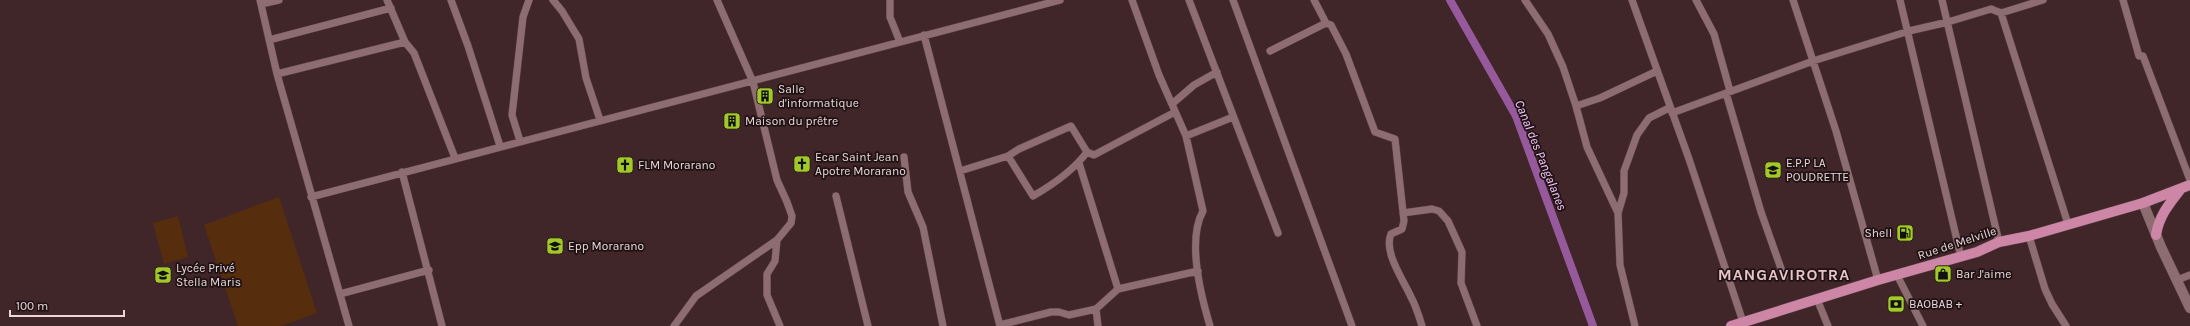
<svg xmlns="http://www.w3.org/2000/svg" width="2190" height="326" viewBox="0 0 2190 326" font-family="Karla,sans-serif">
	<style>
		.green { fill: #562d0d }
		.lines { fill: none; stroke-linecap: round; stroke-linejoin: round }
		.canal { stroke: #96599b; stroke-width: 8 }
		.minor-casing { stroke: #594246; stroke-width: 8 }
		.secondary-casing { stroke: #594246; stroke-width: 11 }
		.primary-casing { stroke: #594246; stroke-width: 11 }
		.minor { stroke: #8e6d71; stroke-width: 7 }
		.secondary { stroke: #8e6d71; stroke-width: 10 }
		.primary { stroke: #ce86a7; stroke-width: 10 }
		.labels { text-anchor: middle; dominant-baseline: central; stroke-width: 3.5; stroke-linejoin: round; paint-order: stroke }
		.poi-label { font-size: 12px; fill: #ead7d9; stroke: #1f1214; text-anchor: start }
		.street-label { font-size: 12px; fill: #ead7d9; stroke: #1f1214 }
		.water-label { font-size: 13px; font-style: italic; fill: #f9c6fc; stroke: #1f1214 }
		.district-label { font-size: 16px; font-weight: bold; letter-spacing: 1px; fill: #e8c3c7; stroke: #1f1214 }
	</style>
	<rect width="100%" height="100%" fill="#402529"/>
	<path class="green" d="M279 197 317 313 281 326H238L204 225Z
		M178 216 188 257 164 264 153 223Z"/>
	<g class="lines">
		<path class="canal" d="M1450 0 1516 116 1593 326"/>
		<defs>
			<path id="minor" d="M260 0 277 74 349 326
				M451 0 468 46 500 146
				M553 0 562 11 579 39 586 78 600 120
				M890 0V17L900 42
				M1132 0 1159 75 1186 136 1203 211C1187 240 1201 296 1210 326
				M1189 0 1278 233
				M1233 0 1352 326
				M1314 0 1326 23 1331 25 1346 54 1375 132 1395 139 1404 221 1402 229 1391 234C1383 252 1404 281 1411 297 1416 306 1419 316 1422 326
				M1525 0 1548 34 1563 67 1576 106 1587 147 1618 213 1620 265 1635 326
				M1632 0 1689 159 1743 322
				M1696 0 1714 34 1730 91
				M1793 0 1836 131 1878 280
				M1900 0 1961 257
				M1942 0 1999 242
				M2123 0 2139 56H2143L2190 180
				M261 4 279 0
				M2001 13 2043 0
				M924 35 1000 326
				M269 40 391 8
				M405 42 414 53 455 158
				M1270 51 1326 23
				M277 74 405 42 387 0
				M1726 93 1761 212 1784 277
				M1172 104 1194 85 1217 72
				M1576 106 1600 98 1657 71
				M1672 113 1813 61 1909 31 1948 22 1991 9 2001 13 2068 224
				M1186 136 1233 117
				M520 141 512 115 523 17 529 0
				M1008 156 1033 196C1054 184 1073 171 1087 152
				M904 157 908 192 923 227 943 326
				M1079 163 1118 289
				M960 171 1008 156 1019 149 1071 126 1087 152 1094 155 1175 112
				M402 172 442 326
				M836 196 868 326
				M311 197 1060 0
				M1403 213 1432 209 1439 211 1448 221 1462 252 1461 283 1477 326
				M1618 213 1624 193V171L1637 135 1649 118 1669 108
				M2029 236 2045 289 2052 304 2066 326
				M777 240 775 261 767 274V295L780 326
				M1897 275 1923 326
				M2177 280 2190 275
				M340 294 429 270
				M1817 299 1828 326
				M1096 309 1098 326
				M1000 325 1051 312H1059L1069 315 1096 309 1118 289 1198 271
				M674 326 696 296 777 240 791 223 792 216 787 202 777 180 753 82 717 0"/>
			<path id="secondary" d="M2143 203 2161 247 2190 308"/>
			<path id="primary" d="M2156 235C2159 216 2169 204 2180 190
				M1731 326 1878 280 1977 252 1999 242 2029 236 2143 203 2190 185"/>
		</defs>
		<use href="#minor" class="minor-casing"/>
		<use href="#secondary" class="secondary-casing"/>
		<use href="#primary" class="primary-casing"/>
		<use href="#minor" class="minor"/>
		<use href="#secondary" class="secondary"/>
		<use href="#primary" class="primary"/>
	</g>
	<defs>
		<symbol id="building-square" viewBox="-11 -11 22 22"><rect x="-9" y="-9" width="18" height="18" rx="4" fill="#a2c929" stroke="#1f1214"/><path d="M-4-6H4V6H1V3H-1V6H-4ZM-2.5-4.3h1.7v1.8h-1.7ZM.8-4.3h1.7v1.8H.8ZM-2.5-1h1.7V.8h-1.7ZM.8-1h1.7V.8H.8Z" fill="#111"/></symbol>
		<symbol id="church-square" viewBox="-11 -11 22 22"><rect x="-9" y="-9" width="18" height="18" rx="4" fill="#a2c929" stroke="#1f1214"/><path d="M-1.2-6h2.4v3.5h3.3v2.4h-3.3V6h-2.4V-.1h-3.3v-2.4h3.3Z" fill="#111"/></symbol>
		<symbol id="school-square" viewBox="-11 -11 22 22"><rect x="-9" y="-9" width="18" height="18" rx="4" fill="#a2c929" stroke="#1f1214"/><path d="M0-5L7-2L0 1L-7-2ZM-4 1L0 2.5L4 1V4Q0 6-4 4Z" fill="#111"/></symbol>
		<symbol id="fuel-square" viewBox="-11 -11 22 22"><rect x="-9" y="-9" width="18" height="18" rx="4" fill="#a2c929" stroke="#1f1214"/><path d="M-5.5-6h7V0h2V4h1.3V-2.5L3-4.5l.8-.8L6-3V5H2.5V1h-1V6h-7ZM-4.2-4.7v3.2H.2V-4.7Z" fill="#111"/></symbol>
		<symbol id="shop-square" viewBox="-11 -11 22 22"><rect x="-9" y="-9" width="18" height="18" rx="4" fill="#a2c929" stroke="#1f1214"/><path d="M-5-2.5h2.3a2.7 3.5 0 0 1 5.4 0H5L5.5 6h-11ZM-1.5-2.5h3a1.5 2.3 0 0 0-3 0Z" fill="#111"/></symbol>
		<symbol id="bank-square" viewBox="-11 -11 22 22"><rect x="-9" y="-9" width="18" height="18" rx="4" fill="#a2c929" stroke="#1f1214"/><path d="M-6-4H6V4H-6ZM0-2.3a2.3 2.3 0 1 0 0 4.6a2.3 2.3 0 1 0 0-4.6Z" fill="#111"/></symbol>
	</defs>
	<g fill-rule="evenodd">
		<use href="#building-square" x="755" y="86" width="20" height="20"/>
		<use href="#building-square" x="722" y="111" width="20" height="20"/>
		<use href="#church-square" x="792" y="154" width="20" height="20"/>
		<use href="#church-square" x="615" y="155" width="20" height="20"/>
		<use href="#school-square" x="1763" y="160" width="20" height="20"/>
		<use href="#fuel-square" x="1895" y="223" width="20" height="20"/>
		<use href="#school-square" x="545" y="236" width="20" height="20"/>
		<use href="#shop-square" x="1933" y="264" width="20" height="20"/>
		<use href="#school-square" x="153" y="265" width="20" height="20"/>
		<use href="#bank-square" x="1886" y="294" width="20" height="20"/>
	</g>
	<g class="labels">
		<g class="poi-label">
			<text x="778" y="89">Salle<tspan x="778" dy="14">d'informatique</tspan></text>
			<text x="745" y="121">Maison du prêtre</text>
			<text x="815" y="157">Ecar Saint Jean<tspan x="815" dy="14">Apotre Morarano</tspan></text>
			<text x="1786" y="163">E.P.P LA<tspan x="1786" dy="14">POUDRETTE</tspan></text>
			<text x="638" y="165">FLM Morarano</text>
			<text x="1892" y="233" text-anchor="end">Shell</text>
			<text x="568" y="246">Epp Morarano</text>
			<text x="176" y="268">Lycée Privé<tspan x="176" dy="14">Stella Maris</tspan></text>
			<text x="1956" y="274">Bar J'aime</text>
			<text x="1909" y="304">BAOBAB +</text>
		</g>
		<g class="street-label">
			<text transform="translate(1957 243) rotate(-18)">Rue de Melville</text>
		</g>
		<g class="water-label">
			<text transform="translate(1541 155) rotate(68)">Canal des Pangalanes</text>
		</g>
		<g class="district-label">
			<text x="1784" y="274">MANGAVIROTRA</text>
		</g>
	</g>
	<path d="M10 310v6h114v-6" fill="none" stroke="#ead7d9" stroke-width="2"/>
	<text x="16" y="310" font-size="12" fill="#ead7d9" stroke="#1f1214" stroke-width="3" paint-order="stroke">100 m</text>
</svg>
